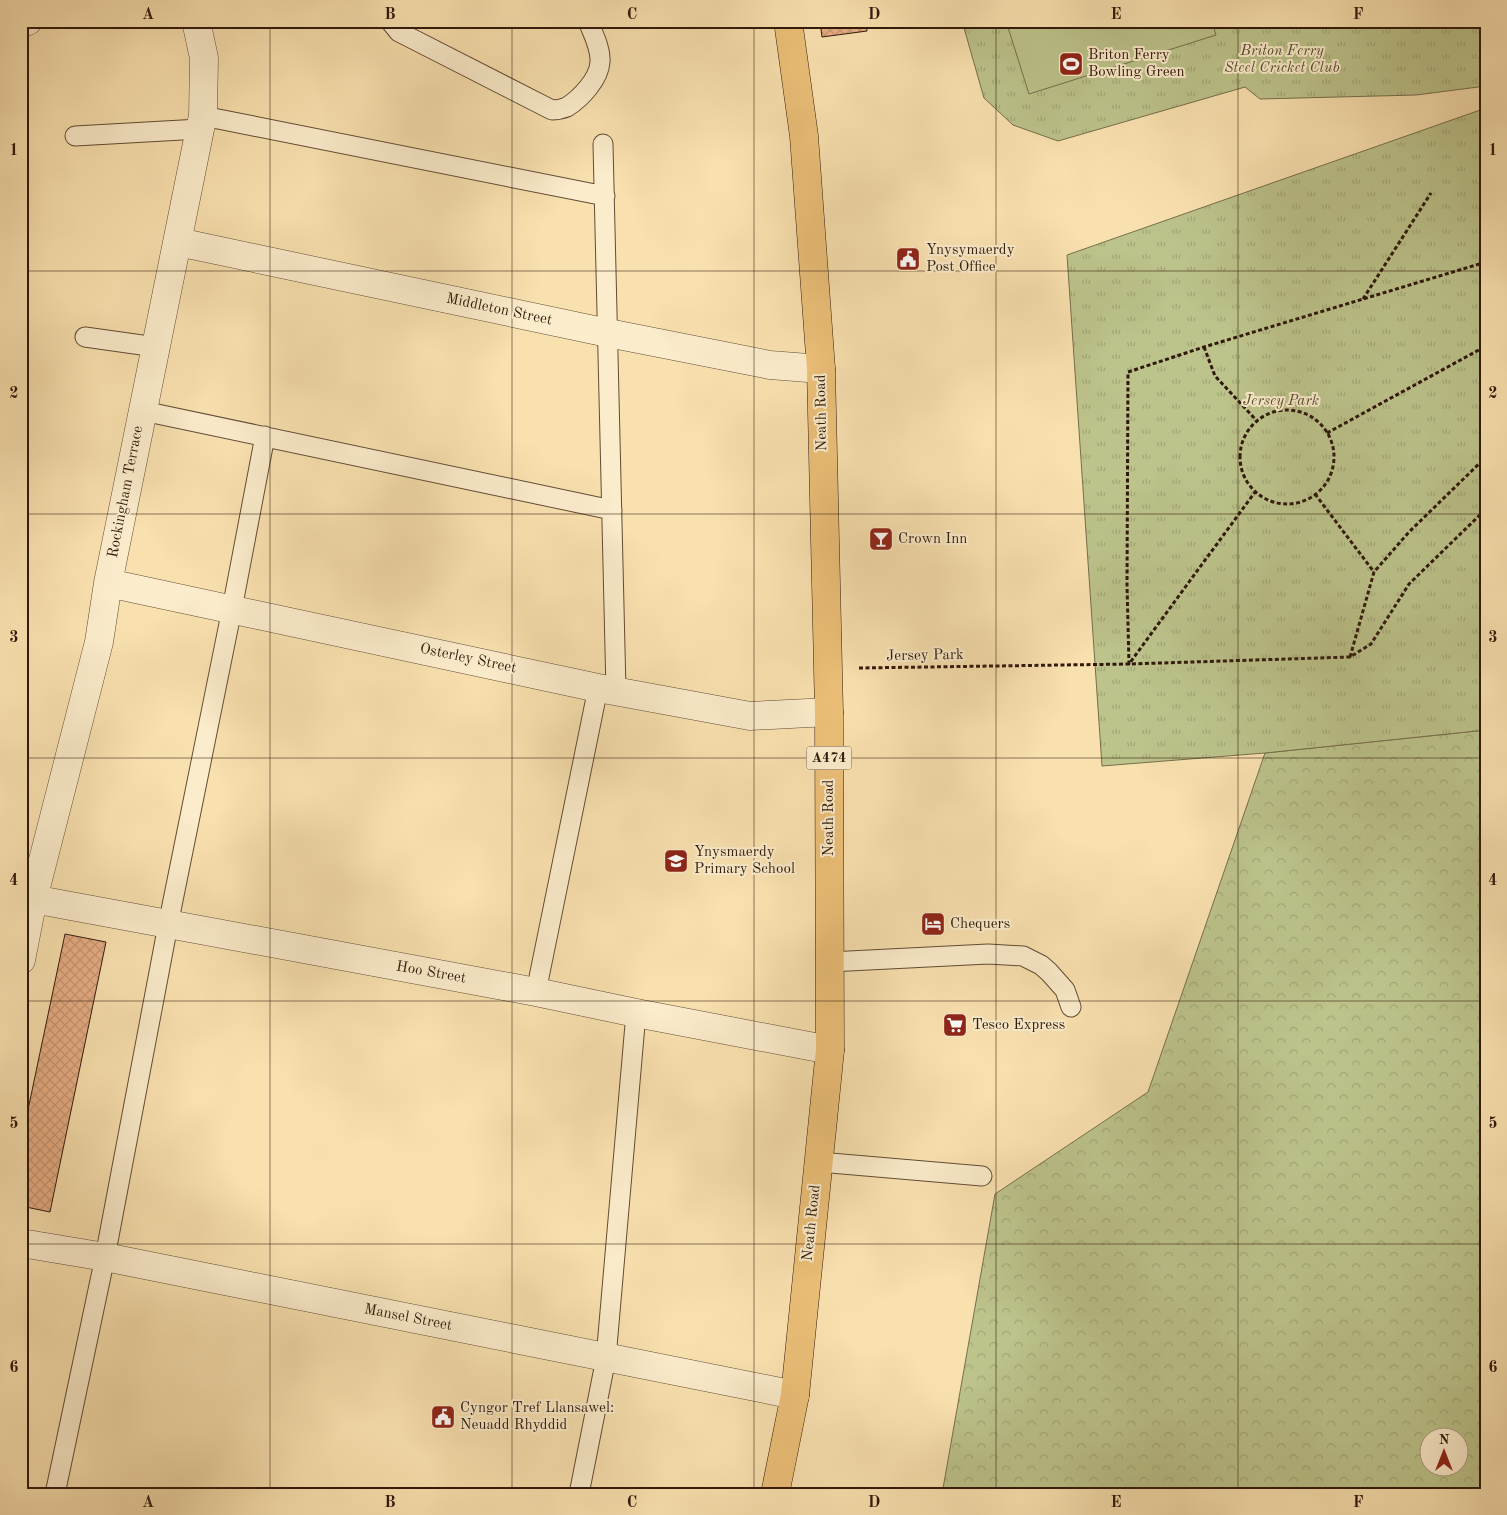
<svg xmlns="http://www.w3.org/2000/svg" width="1507" height="1515" viewBox="0 0 1507 1515" font-family="'Old Standard TT',serif">
	<style>
		.forest { fill: url(#forest-crowns); stroke: #766e4c; fill-rule: evenodd }
		.park { fill: url(#park-tufts); stroke: #766e4c }
		.pitch { fill: #bcc38b; stroke: #766e4c }
		.building { fill: url(#building-cross-hatch); stroke: #30190c }
		.lines { fill: none; stroke-linecap: round; stroke-linejoin: round }
		.service-casing { stroke: #624b35; stroke-width: 21 }
		.minor-casing { stroke: #624b35; stroke-width: 29 }
		.primary-casing { stroke: #30190c; stroke-width: 29 }
		.path { stroke: #30190c; stroke-width: 3; stroke-dasharray: 4 2.5; stroke-linecap: butt }
		.service { stroke: #fbeccb; stroke-width: 19 }
		.minor { stroke: #fbeccb; stroke-width: 28 }
		.primary { stroke: #ecc078; stroke-width: 28 }
		.grid { fill: none; stroke: #30190c; stroke-width: 1; stroke-opacity: 0.55 }
		.labels { text-anchor: middle; dominant-baseline: central; stroke-width: 4; stroke-linejoin: round; paint-order: stroke }
		.shield { fill: #fbeccb; stroke: #6d5845; stroke-width: 1 }
		.shield-label { font-size: 14px; font-weight: bold; fill: #30190c }
		.park-label { font-size: 15px; font-style: italic; fill: #5a4c32; stroke: #fbeccb }
		.poi-label { font-size: 15px; fill: #30190c; stroke: #fbeccb; text-anchor: start }
		.street-label { font-size: 15px; fill: #30190c; stroke: #fbeccb }
		.neatline { fill: none; stroke: #30190c; stroke-width: 2 }
		.grid-label { font-size: 16px; text-anchor: middle; font-weight: bold; fill: #30190c }
	</style>
	<defs>
		<pattern id="forest-crowns" width="20" height="18" patternUnits="userSpaceOnUse" patternTransform="scale(1.25)"><rect width="20" height="18" fill="#bcc38b"/><path d="M2 6a3 3 0 1 1 6 0M12 15a3 3 0 1 1 6 0" fill="none" stroke="#a2a777"/></pattern>
		<pattern id="park-tufts" width="24" height="20" patternUnits="userSpaceOnUse" patternTransform="scale(1.25)"><rect width="24" height="20" fill="#bcc38b"/><path d="M3 7l-1-3M5 7V3M7 7l1-3M15 17l-1-3M17 17v-4M19 17l1-3" fill="none" stroke="#a2a777"/></pattern>
		<pattern id="building-cross-hatch" width="8" height="8" patternUnits="userSpaceOnUse" patternTransform="scale(1.25)"><rect width="8" height="8" fill="#e8ae85"/><path d="M0 0l8 8M0 8l8-8" fill="none" stroke="#c79572"/></pattern>
	</defs>
	<rect width="100%" height="100%" fill="#f9e1af"/>
	<filter id="stains"><feTurbulence type="fractalNoise" baseFrequency=".004" numOctaves="4"/><feColorMatrix values="0 0 0 0 .2 0 0 0 0 .09 0 0 0 0 .02 0 0 0 .5 -.17"/></filter>
	<radialGradient id="worn" r=".72"><stop offset=".6" stop-color="#630" stop-opacity="0"/><stop offset="1" stop-color="#630" stop-opacity=".3"/></radialGradient>
	<path class="forest" d="M1486 730V1494H942L995 1194 1148 1092 1265 753ZM1430 1438H1460V1468H1430Z"/>
	<path class="park" d="M962 21H1486V86L1416 95 1260 99 1245 87 1058 141 1013 125 984 98Z
		M1486 108V730L1265 753 1102 766 1067 255Z"/>
	<path class="pitch" d="M1006 21H1212L1216 35 1029 94Z"/>
	<path class="building" d="M820 21H866L867 31 822 37Z
		M65 934 106 942 50 1212 21 1206V1143Z"/>
	<g class="lines">
		<defs>
			<path id="service" d="M390 21 399 32 552 110C557 110 562 109 567 107 581 98 599 79 600 62 601 48 593 34 588 21
				M203 116 605 196
				M75 136 200 129
				M603 144 616 691
				M85 337 156 347
				M143 411 612 510
				M829 962 988 954 1023 956 1041 965 1049 972 1065 990 1071 1007
				M536 992 598 688
				M819 1162 982 1176
				M55 1494 105 1257 168 925 232 609 265 436
				M579 1494 606 1358 636 1013"/>
			<path id="minor" d="M21 23 28 21
				M178 242 608 333 770 365 821 369
				M108 583 598 688 750 716 829 712
				M33 899 536 992 636 1013 830 1050
				M21 960 33 899 99 642 108 583 200 129 203 116 204 58 196 21
				M21 1243 105 1257 795 1395"/>
			<path id="primary" d="M775 1494 795 1395 830 1050 829 712 821 369 804 136 788 21"/>
		</defs>
		<use href="#service" class="service-casing"/>
		<use href="#minor" class="minor-casing"/>
		<use href="#primary" class="primary-casing"/>
		<path class="path" d="M1486 262 1204 347 1128 372 1127 585 1129 664 1350 657 1371 644 1409 584 1486 509
			M1363 299 1431 193
			M1204 347 1215 376 1257 421
			M1240 457a47 47 0 1 1 94 0a47 47 0 1 1-94 0Z
			M1327 433 1486 346
			M1315 494 1374 572
			M1350 657 1374 572 1409 532 1486 457
			M859 668 1129 664 1255 492"/>
		<use href="#service" class="service"/>
		<use href="#minor" class="minor"/>
		<use href="#primary" class="primary"/>
	</g>
	<path class="grid" d="M270 21V1494M512 21V1494M754 21V1494M996 21V1494M1238 21V1494M21 271H1486M21 514H1486M21 758H1486M21 1001H1486M21 1244H1486"/>
	<defs>
		<symbol id="stadium-square" viewBox="-11 -11 22 22"><rect x="-9" y="-9" width="18" height="18" rx="4" fill="#8f2418" stroke="#fbeccb"/><path d="M0-5a6.5 5 0 1 0 0 10a6.5 5 0 1 0 0-10ZM-3.5-1.8h7v3.6h-7Z" fill="#fff"/></symbol>
		<symbol id="civic-square" viewBox="-11 -11 22 22"><rect x="-9" y="-9" width="18" height="18" rx="4" fill="#8f2418" stroke="#fbeccb"/><path d="M-.6-6.5H3V-4.5H.6V-3L4-1V1h2V6H-6V1h2V-1L-.6-3ZM-1.2 2.5V6h2.4V2.5Z" fill="#fff"/></symbol>
		<symbol id="bar-square" viewBox="-11 -11 22 22"><rect x="-9" y="-9" width="18" height="18" rx="4" fill="#8f2418" stroke="#fbeccb"/><path d="M-6-5H6L.8 .8V4.5H3.5V6h-7V4.5H-.8V.8Z" fill="#fff"/></symbol>
		<symbol id="school-square" viewBox="-11 -11 22 22"><rect x="-9" y="-9" width="18" height="18" rx="4" fill="#8f2418" stroke="#fbeccb"/><path d="M0-5L7-2L0 1L-7-2ZM-4 1L0 2.5L4 1V4Q0 6-4 4Z" fill="#fff"/></symbol>
		<symbol id="hotel-square" viewBox="-11 -11 22 22"><rect x="-9" y="-9" width="18" height="18" rx="4" fill="#8f2418" stroke="#fbeccb"/><path d="M-6-4.5h1.5V1H6V5H4.5V3h-9V5H-6ZM-4 0a1.8 1.8 0 1 1 3.6 0ZM.5 0V-2.5h3Q6-2.5 6 0Z" fill="#fff"/></symbol>
		<symbol id="supermarket-square" viewBox="-11 -11 22 22"><rect x="-9" y="-9" width="18" height="18" rx="4" fill="#8f2418" stroke="#fbeccb"/><path d="M-6-5.5h2.5l.6 2H6L4.5 2H-2.5L-4.4-4H-6ZM-1.5 3.2a1.3 1.3 0 1 0 .1 0ZM3 3.2a1.3 1.3 0 1 0 .1 0Z" fill="#fff"/></symbol>
	</defs>
	<g fill-rule="evenodd">
		<use href="#stadium-square" x="1057" y="50" width="28" height="28"/>
		<use href="#civic-square" x="894" y="245" width="28" height="28"/>
		<use href="#bar-square" x="867" y="525" width="28" height="28"/>
		<use href="#school-square" x="662" y="847" width="28" height="28"/>
		<use href="#hotel-square" x="919" y="910" width="28" height="28"/>
		<use href="#supermarket-square" x="941" y="1011" width="28" height="28"/>
		<use href="#civic-square" x="429" y="1403" width="28" height="28"/>
	</g>
	<g class="labels">
		<rect class="shield" x="806.5" y="746.5" width="45" height="23" rx="4"/>
		<g class="shield-label">
			<text x="829" y="758">A474</text>
		</g>
		<g class="park-label">
			<text x="1282" y="51">Briton Ferry<tspan x="1282" dy="17">Steel Cricket Club</tspan></text>
			<text x="1281" y="401">Jersey Park</text>
		</g>
		<g class="poi-label">
			<text x="1088" y="55">Briton Ferry<tspan x="1088" dy="17">Bowling Green</tspan></text>
			<text x="926" y="250">Ynysymaerdy<tspan x="926" dy="17">Post Office</tspan></text>
			<text x="898" y="539">Crown Inn</text>
			<text x="694" y="852">Ynysmaerdy<tspan x="694" dy="17">Primary School</tspan></text>
			<text x="950" y="924">Chequers</text>
			<text x="972" y="1025">Tesco Express</text>
			<text x="460" y="1408">Cyngor Tref Llansawel:<tspan x="460" dy="17">Neuadd Rhyddid</tspan></text>
		</g>
		<g class="street-label">
			<text transform="translate(499 310) rotate(12)">Middleton Street</text>
			<text transform="translate(822 413) rotate(-91)">Neath Road</text>
			<text transform="translate(126 492) rotate(-79)">Rockingham Terrace</text>
			<text transform="translate(925 656) rotate(-1)">Jersey Park</text>
			<text transform="translate(468 659) rotate(12)">Osterley Street</text>
			<text transform="translate(829 818) rotate(-90)">Neath Road</text>
			<text transform="translate(431 973) rotate(10)">Hoo Street</text>
			<text transform="translate(812 1223) rotate(-84)">Neath Road</text>
			<text transform="translate(408 1318) rotate(11)">Mansel Street</text>
		</g>
	</g>
	<rect width="1507" height="1515" fill="none" stroke="#f9e1af" stroke-width="55"/>
	<g transform="translate(1444 1452)"><circle r="24" fill="#fbeccb" stroke="#aa987f"/>
	<path d="M0-4L9 19L0 12L-9 19Z" fill="#8f2418"/>
	<text y="-8" font-size="14" font-weight="bold" text-anchor="middle" fill="#30190c">N</text>
	</g>
	<rect x="28" y="28" width="1452" height="1460" class="neatline"/>
	<g class="grid-label">
		<text x="148" y="19">A</text>
		<text x="390" y="19">B</text>
		<text x="632" y="19">C</text>
		<text x="874" y="19">D</text>
		<text x="1116" y="19">E</text>
		<text x="1358" y="19">F</text>
		<text x="14" y="155">1</text>
		<text x="1493" y="155">1</text>
		<text x="14" y="398">2</text>
		<text x="1493" y="398">2</text>
		<text x="14" y="642">3</text>
		<text x="1493" y="642">3</text>
		<text x="14" y="885">4</text>
		<text x="1493" y="885">4</text>
		<text x="14" y="1128">5</text>
		<text x="1493" y="1128">5</text>
		<text x="14" y="1372">6</text>
		<text x="1493" y="1372">6</text>
		<text x="148" y="1507">A</text>
		<text x="390" y="1507">B</text>
		<text x="632" y="1507">C</text>
		<text x="874" y="1507">D</text>
		<text x="1116" y="1507">E</text>
		<text x="1358" y="1507">F</text>
	</g>
	<rect width="100%" height="100%" filter="url(#stains)"/>
	<rect width="100%" height="100%" fill="url(#worn)"/>
</svg>
